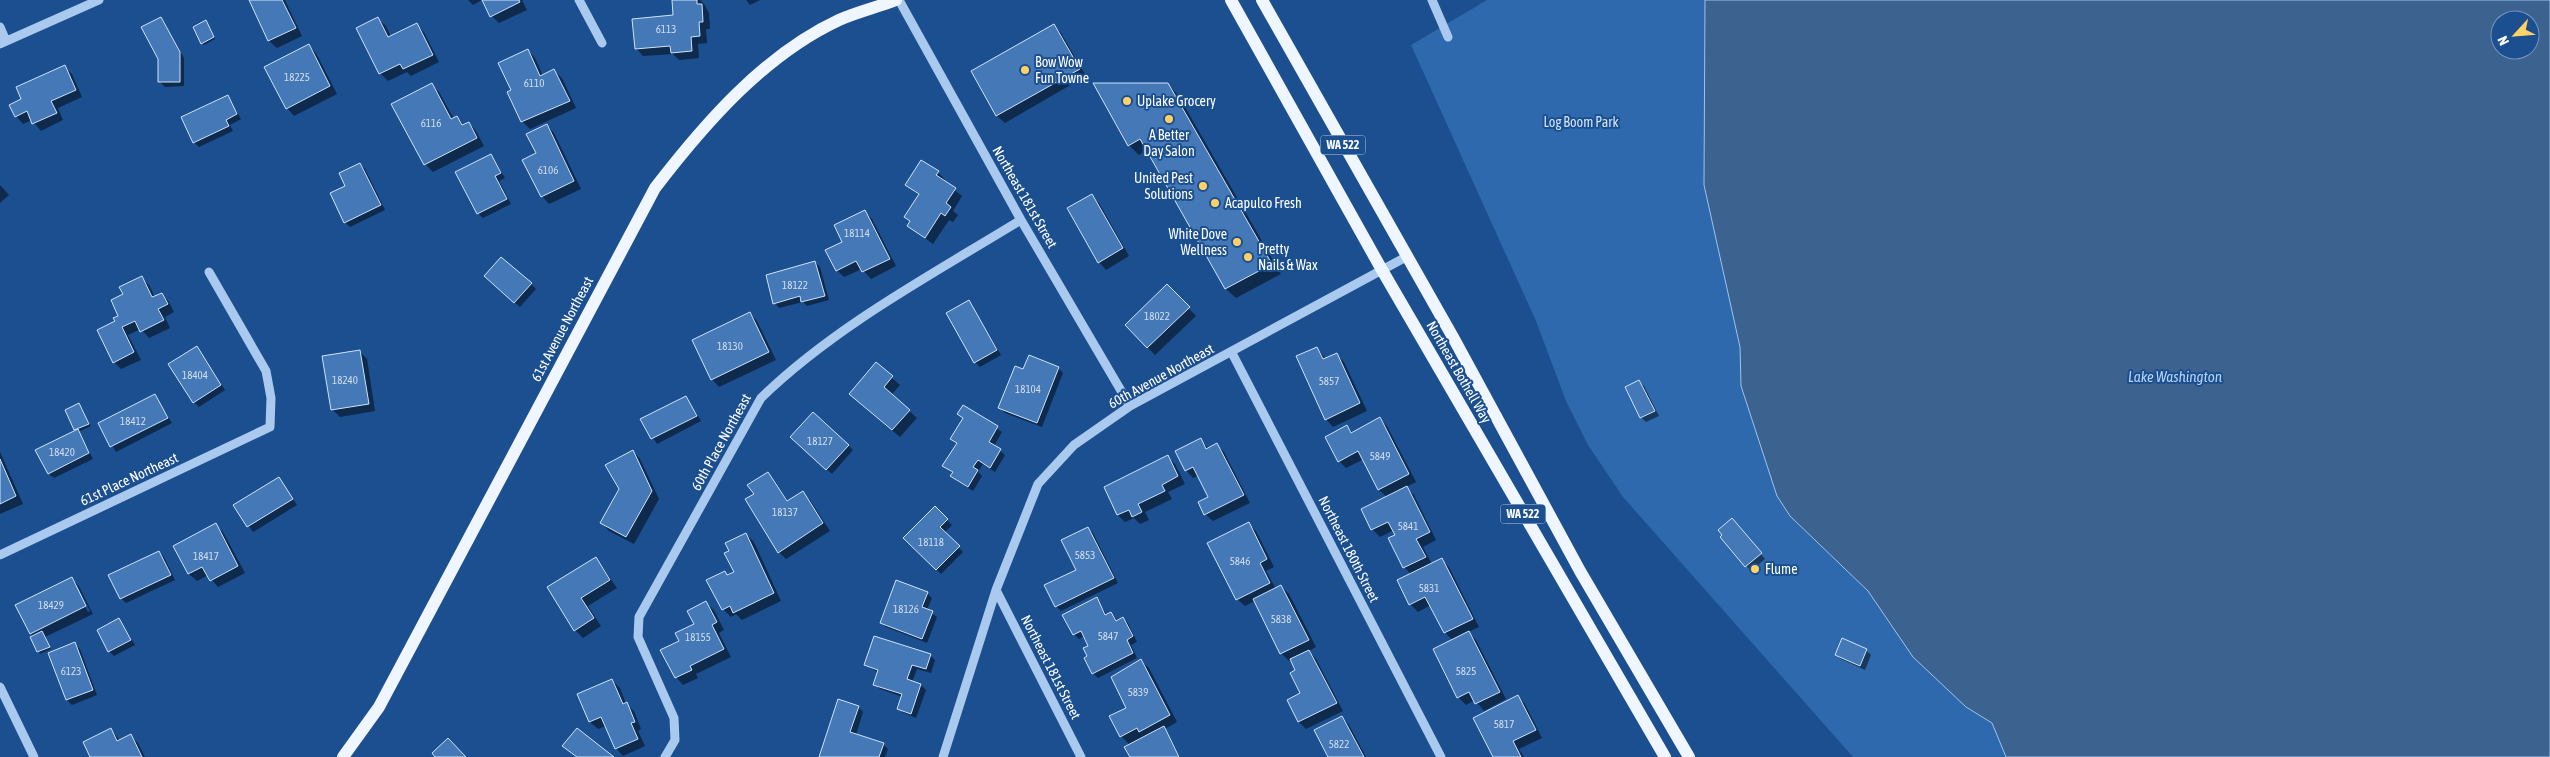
<svg xmlns="http://www.w3.org/2000/svg" width="2550" height="757" viewBox="0 0 2550 757" font-family="'Asap Condensed',sans-serif">
	<style>
		.green { fill: #2e69ad }
		.water { fill: #3c6290; stroke: #9cc4f0; fill-rule: evenodd }
		.shadow { fill: #0007; fill-rule: evenodd }
		.building { fill: #4478b7; stroke: #cfe3fa }
		.lines { fill: none; stroke-linecap: round; stroke-linejoin: round }
		.minor { stroke: #a9c9ee; stroke-width: 9 }
		.major { stroke: #f0f6ff; stroke-width: 12 }
		.poi-dot { fill: #ffd166; stroke: #1b4f8f; stroke-width: 2 }
		.labels { text-anchor: middle; dominant-baseline: central; stroke-width: 4; stroke-linejoin: round; paint-order: stroke }
		.number-label { font-size: 11px; fill: #d0dded }
		.shield { fill: #1b4f8f; stroke: #bbcadd; stroke-width: 1 }
		.shield-label { font-size: 12px; font-weight: bold; fill: #fff }
		.poi-label { font-size: 14px; fill: #fff; stroke: #1b4f8f; text-anchor: start }
		.park-label { font-size: 14px; fill: #cfe3fa; stroke: #1b4f8f }
		.street-label { font-size: 14px; fill: #fff; stroke: #1b4f8f }
		.water-label { font-size: 15px; font-style: italic; fill: #b5d3f5; stroke: #1b4f8f }
	</style>
	<rect width="100%" height="100%" fill="#1b4f8f"/>
	<path class="green" d="M1487 0H1705L1704 185 1740 347 1741 386 1777 496 1790 516 1868 591 1896 632 1966 707 1992 723 2006 757H1853L1623 497 1588 445 1566 401 1536 321 1411 45Z"/>
	<path class="water" d="M1705 0H2550V757H2006L1992 723 1966 707 1913 657 1868 591 1790 516 1777 496 1741 386 1740 347 1704 185ZM2500 20H2530V50H2500Z"/>
	<path class="shadow" d="M250 0H285L302 36 277 48 269 41Z
		M468 0H482L473 5Z
		M484 0H522L527 10 499 23 492 16Z
		M673 0H700L704 4 709 13 710 29H706L707 43 698 44 699 58 679 60 673 54 643 56 636 48 674 16Z
		M746 0H760L750 5Z
		M161 18 184 58V86L165 87 160 82Z
		M378 19 386 26 391 37 417 25 424 32 439 62 411 76 407 72 388 81 380 73Z
		M207 24 215 39 204 45 202 43Z
		M1054 25 1061 33 1086 76 1005 123 997 116 972 72Z
		M309 46 316 53 337 94 294 116 287 108Z
		M528 50 535 58 543 76 554 71 562 78 576 108 530 129 522 121 512 91Z
		M64 67 72 74 82 97 58 108 63 120 41 131 32 120 23 124 16 116 23 100Z
		M1168 84 1178 95 1281 274 1236 298 1226 289 1147 150 1139 155 1129 145Z
		M432 85 439 92 454 119 457 117 464 125 469 123 476 131 484 146 433 172 425 164Z
		M227 96 241 119 230 125 233 131 199 147 194 142Z
		M547 125 554 133 581 189 549 204 542 196 538 154Z
		M491 156 505 178 499 181 511 204 483 218 478 213Z
		M360 164 365 169 385 210 350 227 345 222 347 186Z
		M939 173 945 180 944 182 962 196 953 211 958 215 953 222 949 220 933 244 909 226 911 222 906 217 920 196 906 185 933 181Z
		M0 185 9 195 0 203Z
		M1092 196 1099 203 1129 256 1106 270 1099 262Z
		M864 211 872 219 896 266 871 279 862 269 844 277 837 270 844 242Z
		M815 262 820 267 829 300 807 306 803 302 779 308 775 303Z
		M142 278 149 285 155 297 162 294 169 302 174 312 165 317 170 328 149 338 141 329 128 335 141 360 121 369 114 362 116 322 120 316 124 295Z
		M490 281 531 284 536 289 520 307Z
		M1167 286 1196 316 1155 355 1126 325Z
		M969 302 1001 355 980 367 975 362Z
		M750 313 757 321 776 360 719 387 712 379Z
		M196 348 225 390 199 407 194 402Z
		M1317 348 1326 359 1336 354 1344 362 1367 411 1333 427 1326 419Z
		M359 351 367 359 375 411 340 417 333 410Z
		M876 364 900 385 891 395 917 418 900 437 858 401Z
		M1058 368 1063 373 1042 427 1005 413 1000 408 1024 371Z
		M1639 382 1644 386 1659 416 1646 422 1641 417Z
		M155 396 172 423 116 452 99 424Z
		M686 397 701 421 657 444 642 420Z
		M79 404 91 426 78 432 93 459 54 478 49 474 77 431 66 411Z
		M964 407 1002 432 994 446 1005 455 995 472 983 464 978 472 982 476 973 491 957 481 952 476 954 474 944 466 958 444 952 438 964 419 959 414Z
		M1380 419 1387 426 1416 482 1406 487 1414 495 1436 540 1423 547 1432 564 1441 559 1449 567 1479 627 1468 632 1476 640 1506 699 1484 711 1475 700 1466 705 1458 697 1453 641 1445 632 1431 605 1418 612 1410 604 1411 574 1404 567 1394 530 1380 537 1372 529 1387 497 1379 490 1364 459 1346 468 1339 461 1347 427 1353 433Z
		M1200 440 1209 449 1217 445 1224 452 1250 503 1213 521 1205 514 1209 498 1198 476 1193 478 1186 470Z
		M797 442 848 445 853 450 832 474Z
		M633 451 640 459 659 499 634 544 609 531 602 523 621 489Z
		M0 452 23 504 0 514Z
		M1168 457 1175 464 1185 484 1168 492 1172 499 1145 512 1149 520 1140 524 1134 518 1125 522 1118 515 1105 488Z
		M768 473 788 501 803 493 810 500 830 531 786 559 779 552 755 495Z
		M279 478 297 505 253 532 235 505Z
		M935 508 952 525 944 533 963 552 941 574 904 538Z
		M1248 524 1256 531 1274 567 1266 571 1276 589 1281 586 1289 594 1316 647 1309 651 1316 659 1343 711 1306 729 1299 722 1288 700 1302 694 1297 670 1292 659 1289 661 1281 653 1255 601 1245 606 1237 599Z
		M215 525 223 532 245 573 218 587 208 575 197 581 189 574 175 547Z
		M1737 525 1765 559 1751 571 1722 537Z
		M1088 528 1093 533 1118 583 1061 611 1056 606 1078 571Z
		M746 534 754 542 781 601 742 620 736 614 731 617 723 609 708 581 736 572 731 551Z
		M159 552 164 557 175 580 126 603 121 598Z
		M596 558 617 588 588 606 601 626 583 638 575 630 548 588Z
		M71 578 79 586 93 614 45 637 51 649 40 654 31 633ZM74 585H77L90 611 88 612Z
		M927 593 932 598 927 610 937 617 927 643 886 627 881 623Z
		M1096 599 1107 615 1111 613 1118 621 1123 618 1128 623 1137 642 1131 645 1137 658 1098 678 1093 673 1089 646 1084 636 1079 639 1074 634Z
		M706 603 714 610 724 630 719 633 731 657 696 674 698 678 683 685 676 677Z
		M119 620 135 645 114 656 109 651Z
		M75 644 80 649 97 695 72 705 67 700 49 654Z
		M1866 650 1871 655 1865 670 1841 659 1836 655Z
		M930 655 935 660 931 673 917 669 912 682 921 685 926 690 916 718 904 713 899 709 903 697 880 689 875 684 879 673 866 665Z
		M1141 661 1149 668 1177 722 1165 729 1180 757H1131L1130 745 1121 736Z
		M612 680 620 688 626 704 634 711 641 729 638 731 645 746 623 756 616 748 606 726 598 729 590 722 579 694Z
		M1518 697 1525 704 1542 738 1519 749 1524 757H1495Z
		M858 707 863 712 856 735 883 744 888 749 885 757H820Z
		M1342 717 1349 725 1366 757H1329Z
		M111 729 120 741 131 736 138 743 145 757H91Z"/>
	<path class="building" d="M249 0H282L296 28 268 41Z
		M482 0H519L520 2 490 17Z
		M672 0H697V4H702L703 22H699L700 36 691 37 692 51 671 53 670 46 635 49 632 19 673 15Z
		M161 17 180 52V82H158V59L141 27Z
		M378 17 388 37 417 23 433 55 403 69 400 64 379 74 356 28Z
		M206 20 214 37 201 44 193 27Z
		M1054 24 1080 69 996 116 971 71Z
		M309 44 330 86 286 109 264 67Z
		M528 49 540 76 554 69 570 101 521 122 507 92 511 90 498 63Z
		M65 65 76 90 51 101 57 113 32 124 27 111 15 117 9 105 21 99 16 87Z
		M432 83 451 119 457 116 462 125 469 122 477 138 424 165 391 104Z
		M1093 83H1168L1272 264 1225 289 1140 139 1128 146Z
		M228 95 237 114 226 120 229 126 193 143 181 117Z
		M547 124 574 181 541 197 522 160 536 153 526 134Z
		M491 154 501 173 495 176 507 199 477 214 455 172Z
		M921 160 939 171 936 175 956 188 946 203 951 207 945 216 941 213 925 238 907 226 910 221 904 217 919 194 905 185Z
		M360 163 381 205 344 223 330 193 345 186 339 173Z
		M1092 194 1123 248 1098 263 1067 208Z
		M865 210 890 259 862 272 856 261 836 271 825 250 842 242 834 225Z
		M501 257 532 283 514 303 484 276Z
		M815 261 825 296 801 302 800 296 773 304 766 275Z
		M142 276 152 297 162 293 168 304 158 309 164 320 140 332 135 321 122 327 134 352 113 363 97 330 115 321 113 318 118 316 111 300 123 294 119 287Z
		M1167 284 1190 307 1147 348 1125 325Z
		M969 300 997 350 974 363 946 313Z
		M750 312 769 352 711 380 692 340Z
		M197 346 221 385 193 403 168 364Z
		M1317 347 1323 359 1337 353 1360 403 1325 420 1296 356Z
		M360 350 369 404 331 410 322 356Z
		M1029 355 1059 367 1037 423 998 408 1015 366 1023 369Z
		M876 362 893 376 884 387 910 410 892 430 849 394Z
		M1639 380 1655 411 1640 418 1625 387Z
		M155 394 168 418 110 447 98 423Z
		M686 396 697 416 651 439 640 419Z
		M79 403 89 424 74 430 65 410Z
		M963 405 998 426 989 442 1001 449 990 468 978 460 973 467 978 470 968 487 950 476 953 472 942 466 957 443 950 439 963 418 957 414Z
		M813 412 849 445 826 470 790 437Z
		M1380 417 1409 474 1378 490 1358 451 1338 462 1325 437 1347 425 1351 433Z
		M78 429 89 453 48 474 35 450Z
		M1201 438 1206 449 1217 443 1244 495 1204 515 1198 502 1208 497 1193 467 1185 471 1175 451Z
		M633 450 652 491 626 537 600 523 619 489 605 465Z
		M1168 455 1178 476 1162 485 1165 491 1138 504 1142 512 1132 517 1129 510 1117 515 1104 487Z
		M0 459 16 496 0 504Z
		M768 472 787 501 803 491 823 523 778 553 745 499 754 494 747 485Z
		M279 477 293 499 247 527 233 505Z
		M1407 486 1430 532 1416 539 1426 557 1403 568 1388 538 1395 535 1388 522 1371 530 1361 509Z
		M935 506 948 519 940 527 960 546 936 570 903 538Z
		M1732 518 1762 553 1745 567 1720 537 1722 535 1718 530Z
		M1249 522 1267 559 1260 563 1270 583 1236 600 1207 543Z
		M216 523 238 566 210 581 202 567 188 574 173 546Z
		M1088 527 1114 578 1055 607 1044 585 1076 570 1061 540Z
		M746 533 774 593 733 613 730 606 722 610 706 580 725 571 727 575 734 572 724 553 729 551 725 543Z
		M159 551 171 575 120 599 108 575Z
		M596 557 610 580 581 598 594 618 574 631 547 587Z
		M1442 558 1473 619 1444 633 1425 597 1409 605 1397 580Z
		M72 577 86 606 30 634 15 605Z
		M896 580 928 592 922 607 933 611 922 639 880 623Z
		M1281 585 1309 640 1280 654 1253 599Z
		M1097 597 1105 615 1111 612 1116 621 1123 617 1133 636 1127 640 1133 653 1092 674 1084 658 1087 656 1083 648 1088 646 1081 631 1073 635 1062 615Z
		M706 601 717 622 712 625 724 649 690 666 692 670 675 678 660 650 679 641 675 633 694 624 687 611Z
		M119 618 131 640 108 652 97 630Z
		M42 631 50 647 37 652 30 637Z
		M1469 631 1500 692 1475 704 1469 692 1457 698 1433 649Z
		M874 636 931 654 926 669 912 665 907 679 921 684 911 714 897 709 902 694 873 685 878 670 864 665Z
		M1842 638 1867 649 1860 666 1835 655Z
		M75 642 93 690 66 700 48 653Z
		M1309 650 1337 703 1298 722 1287 700 1300 693 1290 673 1295 670 1290 659Z
		M1141 659 1170 715 1139 732 1137 728 1120 737 1109 716 1126 708 1111 677Z
		M612 679 623 704 627 702 635 722 631 723 638 739 615 749 601 717 589 722 577 694Z
		M1518 695 1536 730 1513 741 1521 757H1493L1473 718Z
		M838 699 859 706 850 732 884 743 879 757H819Z
		M1342 716 1364 757H1328L1314 730Z
		M1164 726 1179 757H1130L1124 747Z
		M111 728 117 741 131 734 142 757H90L83 742Z
		M577 728 614 757H577L562 746Z
		M448 738 466 757H435L432 753Z"/>
	<g class="lines">
		<path class="minor" d="M579 0 602 43
			M899 0 1021 220 1130 406
			M1432 0 1448 37
			M0 27 6 41
			M0 44 99 0
			M1232 353 1441 757
			M0 555 270 427 271 398 266 371 209 272
			M996 590 1081 757
			M0 687 34 757
			M665 757 675 740 674 718 638 637 639 617 761 398C835 326 933 274 1021 220
			M943 757 996 590 1038 484 1074 445 1130 406 1406 257"/>
		<path class="major" d="M1231 0 1382 270 1665 757
			M1262 0 1454 339 1580 571 1689 757
			M343 757 379 707 655 188C705 123 764 55 839 20 857 12 878 7 896 0"/>
	</g>
	<g class="poi-dot">
		<circle cx="1025" cy="70" r="5"/>
		<circle cx="1127" cy="101" r="5"/>
		<circle cx="1169" cy="119" r="5"/>
		<circle cx="1203" cy="186" r="5"/>
		<circle cx="1215" cy="203" r="5"/>
		<circle cx="1237" cy="242" r="5"/>
		<circle cx="1248" cy="257" r="5"/>
		<circle cx="1755" cy="569" r="5"/>
	</g>
	<g class="labels">
		<g class="number-label">
			<text x="666" y="29">6113</text>
			<text x="297" y="77">18225</text>
			<text x="534" y="83">6110</text>
			<text x="431" y="123">6116</text>
			<text x="548" y="170">6106</text>
			<text x="857" y="233">18114</text>
			<text x="795" y="285">18122</text>
			<text x="1157" y="316">18022</text>
			<text x="730" y="346">18130</text>
			<text x="195" y="375">18404</text>
			<text x="345" y="380">18240</text>
			<text x="1329" y="381">5857</text>
			<text x="1028" y="389">18104</text>
			<text x="133" y="421">18412</text>
			<text x="820" y="441">18127</text>
			<text x="62" y="452">18420</text>
			<text x="1380" y="456">5849</text>
			<text x="785" y="512">18137</text>
			<text x="1408" y="526">5841</text>
			<text x="931" y="542">18118</text>
			<text x="1085" y="555">5853</text>
			<text x="206" y="556">18417</text>
			<text x="1240" y="561">5846</text>
			<text x="1429" y="588">5831</text>
			<text x="51" y="605">18429</text>
			<text x="906" y="609">18126</text>
			<text x="1281" y="619">5838</text>
			<text x="1108" y="636">5847</text>
			<text x="698" y="637">18155</text>
			<text x="71" y="671">6123</text>
			<text x="1466" y="671">5825</text>
			<text x="1138" y="692">5839</text>
			<text x="1504" y="724">5817</text>
			<text x="1339" y="744">5822</text>
		</g>
		<g class="shield">
			<rect x="1320.5" y="135.5" width="45" height="19" rx="4"/>
			<rect x="1500.5" y="504.5" width="45" height="19" rx="4"/>
		</g>
		<g class="shield-label">
			<text x="1343" y="145">WA 522</text>
			<text x="1523" y="514">WA 522</text>
		</g>
		<g class="poi-label">
			<text x="1035" y="62">Bow Wow<tspan x="1035" dy="16">Fun Towne</tspan></text>
			<text x="1137" y="101">Uplake Grocery</text>
			<text x="1169" y="135" text-anchor="middle">A Better<tspan x="1169" dy="16">Day Salon</tspan></text>
			<text x="1193" y="178" text-anchor="end">United Pest<tspan x="1193" dy="16">Solutions</tspan></text>
			<text x="1225" y="203">Acapulco Fresh</text>
			<text x="1227" y="234" text-anchor="end">White Dove<tspan x="1227" dy="16">Wellness</tspan></text>
			<text x="1258" y="249">Pretty<tspan x="1258" dy="16">Nails &amp; Wax</tspan></text>
			<text x="1765" y="569">Flume</text>
		</g>
		<g class="park-label">
			<text x="1581" y="122">Log Boom Park</text>
		</g>
		<g class="street-label">
			<text transform="translate(1025 197) rotate(60)">Northeast 181st Street</text>
			<text transform="translate(562 329) rotate(-62)">61st Avenue Northeast</text>
			<text transform="translate(1459 372) rotate(60)">Northeast Bothell Way</text>
			<text transform="translate(1161 376) rotate(-29)">60th Avenue Northeast</text>
			<text transform="translate(721 442) rotate(-61)">60th Place Northeast</text>
			<text transform="translate(129 479) rotate(-25)">61st Place Northeast</text>
			<text transform="translate(1349 549) rotate(63)">Northeast 180th Street</text>
			<text transform="translate(1051 667) rotate(63)">Northeast 181st Street</text>
		</g>
		<g class="water-label">
			<text x="2175" y="376">Lake Washington</text>
		</g>
	</g>
	<g transform="translate(2515 35) rotate(244)"><circle r="24" fill="#1b4f8f" stroke="#7695bc"/>
	<path d="M0-4L9 19L0 12L-9 19Z" fill="#ffd166"/>
	<text y="-8" font-size="14" font-weight="bold" text-anchor="middle" fill="#ffffff">N</text>
	</g>
</svg>
